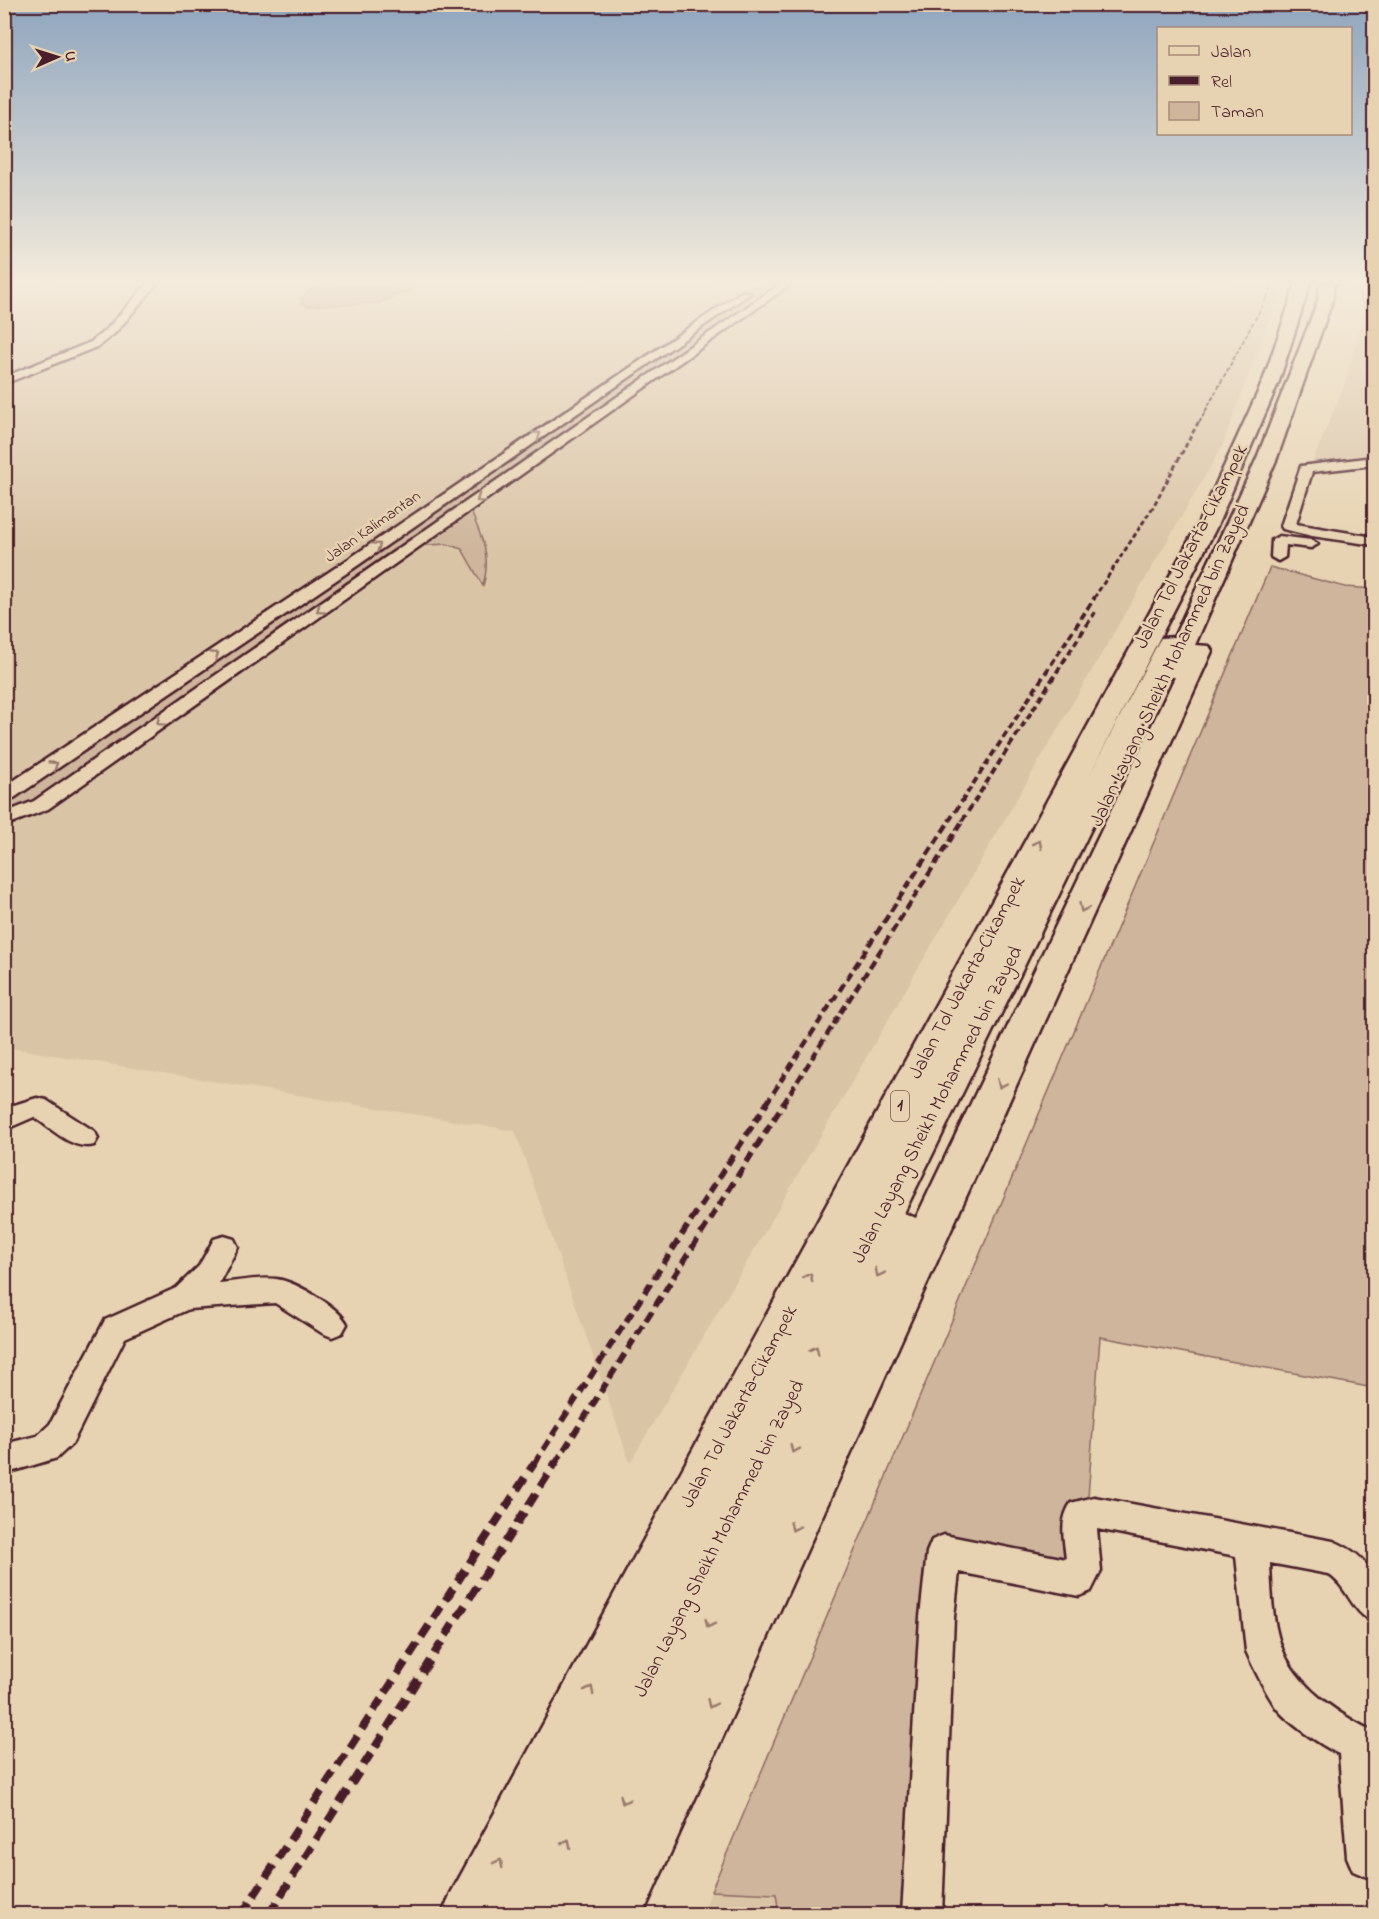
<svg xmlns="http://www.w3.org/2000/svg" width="1379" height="1919" viewBox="0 0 1379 1919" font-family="'Indie Flower',sans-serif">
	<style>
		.built { fill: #dac4a6 }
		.green { fill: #ceb59b; stroke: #8c6a63; stroke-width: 1.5 }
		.water { fill: #ab8e7e; stroke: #84625d; stroke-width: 1.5 }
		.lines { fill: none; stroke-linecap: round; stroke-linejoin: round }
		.stream { stroke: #84625d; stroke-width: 2 }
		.minor-casing { stroke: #4a1f2b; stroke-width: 5 }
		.highway-casing { stroke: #4a1f2b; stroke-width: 5 }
		.minor { fill: #e7d3b1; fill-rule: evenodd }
		.highway { fill: #e7d3b1; fill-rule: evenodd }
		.rail-far5 { stroke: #4a1f2b; stroke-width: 2; stroke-dasharray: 4.5 2; stroke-linecap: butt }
		.rail-far4 { stroke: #4a1f2b; stroke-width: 3; stroke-dasharray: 5 3; stroke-linecap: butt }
		.rail-far3 { stroke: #4a1f2b; stroke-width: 4; stroke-dasharray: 7 4; stroke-linecap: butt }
		.rail-far2 { stroke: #4a1f2b; stroke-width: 4.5; stroke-dasharray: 9 4.5; stroke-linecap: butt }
		.rail-far1 { stroke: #4a1f2b; stroke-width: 6; stroke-dasharray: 11 6; stroke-linecap: butt }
		.rail { stroke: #4a1f2b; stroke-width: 8; stroke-dasharray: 14 8; stroke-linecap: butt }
		.oneway { stroke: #98796e }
		.labels { text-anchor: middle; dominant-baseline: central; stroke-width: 5; stroke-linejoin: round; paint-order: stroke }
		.far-street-label { font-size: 16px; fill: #4a1f2b; stroke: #e7d3b1 }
		.shield { fill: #e7d3b1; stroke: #795553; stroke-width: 1.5 }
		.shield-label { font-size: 18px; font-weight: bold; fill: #4a1f2b }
		.street-label { font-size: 20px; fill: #4a1f2b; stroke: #e7d3b1 }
	</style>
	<rect width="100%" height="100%" fill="#e7d3b1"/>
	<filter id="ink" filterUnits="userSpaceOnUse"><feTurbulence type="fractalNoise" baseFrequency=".0167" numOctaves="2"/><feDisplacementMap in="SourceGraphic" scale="12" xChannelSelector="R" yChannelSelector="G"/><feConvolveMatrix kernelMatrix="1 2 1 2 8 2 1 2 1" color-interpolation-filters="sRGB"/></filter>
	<g filter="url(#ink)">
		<path class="built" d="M4 284H1282L1222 447 630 1463 515 1131 5 1047Z
			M1365 309H1374V464L1310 468 1345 383Z
			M711 1891 776 1894 779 1914H703Z"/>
		<path class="green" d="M760 284H786L469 506C481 538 492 552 483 586L462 549 447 544 413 546 41 805 5 812V796Z
			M1357 284H1374V309H1365L1357 290Z
			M1270 567 1345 587 1374 589V1388L1100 1337 1083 1564 953 1545 936 1914H779L776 1894 711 1891Z"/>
		<path class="water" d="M317 284H423L380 303 307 306 301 303V299Z"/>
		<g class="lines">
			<path class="stream" d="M1328 285 1374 286"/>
			<defs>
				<path id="minor" d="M147 284H157L116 332 99 346 4 384V377L91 342 108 328Z
					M780 284H791L48 809 4 826V813L34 801Z
					M743 291 751 293 357 566 11 800 4 802V787L347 560Z
					M1374 457V465L1312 472 1296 524 1374 537V545L1312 536 1283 529 1281 526 1301 466Z
					M1279 536 1311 540 1318 544 1311 548 1286 545 1285 557 1278 561 1271 557 1272 540Z
					M37 1098 46 1100 94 1131 98 1138 94 1145C73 1151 51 1128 34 1117L4 1130V1108Z
					M224 1236 234 1239 238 1247 219 1283C237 1282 258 1277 276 1279 295 1281 339 1307 347 1324L342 1333 332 1337 322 1333 275 1303 189 1309 125 1338 72 1444 57 1458 4 1474V1444L37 1436 50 1424 105 1320 176 1288 199 1266 214 1239Z
					M1094 1497 1333 1541C1374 1558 1379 1581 1374 1622 1351 1613 1348 1586 1328 1574L1270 1563C1271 1589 1272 1621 1281 1646 1295 1686 1338 1714 1374 1732V1874L1367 1877 1353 1871 1347 1857 1339 1754C1321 1745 1286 1722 1275 1706 1264 1689 1254 1669 1246 1651L1236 1556 1097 1529 1101 1571 1091 1591 1079 1596 959 1572 954 1617 942 1914H902L920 1617 927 1552 932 1540 944 1535 1066 1559C1064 1539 1059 1521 1071 1503Z"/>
				<path id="highway" d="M1296 284H1310L1279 381 1217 526 1088 778 1158 643 1161 638 1174 637 1257 458 1318 301 1320 284H1334L1332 301 1277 458 1195 645 1209 646 1212 651 643 1914H442L451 1893 1197 526 1263 381ZM1165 677H1175L916 1218 904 1213Z"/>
			</defs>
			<use href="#minor" class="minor-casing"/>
			<use href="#highway" class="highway-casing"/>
			<use href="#minor" class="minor"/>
			<use href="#highway" class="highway"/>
			<path class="rail-far5" d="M1199 423 1274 284"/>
			<path class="rail-far4" d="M1094 598 1153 507 1199 421"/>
			<path class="rail-far3" d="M949 821 1095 597
				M962 821 1095 612"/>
			<path class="rail-far2" d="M766 1104 950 820
				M783 1104 963 820"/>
			<path class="rail-far1" d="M534 1464 767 1103
				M555 1464 784 1103"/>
			<path class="rail" d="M242 1914 535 1462
				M269 1914 556 1462"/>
		</g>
		<defs><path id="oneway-chevron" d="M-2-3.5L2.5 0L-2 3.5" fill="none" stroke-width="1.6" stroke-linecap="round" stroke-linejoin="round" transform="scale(1.5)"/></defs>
		<g class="oneway">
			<use href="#oneway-chevron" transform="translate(537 435) rotate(-35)"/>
			<use href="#oneway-chevron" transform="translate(480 499) rotate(145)"/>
			<use href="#oneway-chevron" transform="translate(377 546) rotate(-35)"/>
			<use href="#oneway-chevron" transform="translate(320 610) rotate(145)"/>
			<use href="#oneway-chevron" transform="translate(215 655) rotate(-34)"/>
			<use href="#oneway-chevron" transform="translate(160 722) rotate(145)"/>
			<use href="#oneway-chevron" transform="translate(54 765) rotate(-34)"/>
			<use href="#oneway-chevron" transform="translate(1038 844) rotate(-62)"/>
			<use href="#oneway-chevron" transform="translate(1083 908) rotate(115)"/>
			<use href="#oneway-chevron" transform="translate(1001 1084) rotate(115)"/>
			<use href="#oneway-chevron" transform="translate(879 1273) rotate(116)"/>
			<use href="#oneway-chevron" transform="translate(809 1277) rotate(-62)"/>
			<use href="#oneway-chevron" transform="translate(815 1350) rotate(-63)"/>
			<use href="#oneway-chevron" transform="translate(794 1449) rotate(116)"/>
			<use href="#oneway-chevron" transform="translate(794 1527) rotate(115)"/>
			<use href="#oneway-chevron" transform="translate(709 1624) rotate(116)"/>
			<use href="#oneway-chevron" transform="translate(590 1690) rotate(-62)"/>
			<use href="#oneway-chevron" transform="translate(711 1704) rotate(115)"/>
			<use href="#oneway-chevron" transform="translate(624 1800) rotate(116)"/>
			<use href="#oneway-chevron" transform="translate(567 1843) rotate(-63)"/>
			<use href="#oneway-chevron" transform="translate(499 1863) rotate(-62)"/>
		</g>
	</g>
	<linearGradient id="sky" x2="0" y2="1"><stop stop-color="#8fa5be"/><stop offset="0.51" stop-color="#f4ebdc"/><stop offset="1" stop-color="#f4ebdc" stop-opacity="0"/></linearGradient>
	<rect width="1379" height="553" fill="url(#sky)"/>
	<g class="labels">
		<g class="far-street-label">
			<text transform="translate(373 527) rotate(-35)">Jalan Kalimantan</text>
		</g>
		<rect class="shield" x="891" y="1091" width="18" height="30" rx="4.5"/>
		<g class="shield-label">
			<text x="900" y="1106">1</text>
		</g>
		<g class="street-label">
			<text transform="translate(1192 547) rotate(-63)">Jalan Tol Jakarta–Cikampek</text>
			<text transform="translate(1171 666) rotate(-65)">Jalan Layang Sheikh Mohammed bin Zayed</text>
			<text transform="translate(968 978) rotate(-62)">Jalan Tol Jakarta–Cikampek</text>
			<text transform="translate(938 1105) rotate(-63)">Jalan Layang Sheikh Mohammed bin Zayed</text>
			<text transform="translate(740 1407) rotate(-62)">Jalan Tol Jakarta–Cikampek</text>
			<text transform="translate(720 1539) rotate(-63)">Jalan Layang Sheikh Mohammed bin Zayed</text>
		</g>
	</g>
	<rect width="1379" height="1919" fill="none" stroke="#e7d3b1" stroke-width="24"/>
	<rect x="12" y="12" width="1355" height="1895" fill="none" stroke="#4a1f2b" stroke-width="2" filter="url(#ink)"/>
	<rect x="1157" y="27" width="195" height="108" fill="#e7d3b1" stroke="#a88b7b" stroke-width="1.5"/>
	<rect x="1169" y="46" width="30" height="9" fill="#e7d3b1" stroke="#a88b7b" stroke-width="1.5"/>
	<text x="1211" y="57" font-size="18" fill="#4a1f2b">Jalan</text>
	<rect x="1169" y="76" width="30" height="9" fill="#4a1f2b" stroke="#a88b7b" stroke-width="1.5"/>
	<text x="1211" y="87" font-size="18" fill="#4a1f2b">Rel</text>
	<rect x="1169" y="102" width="30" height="18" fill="#ceb59b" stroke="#a88b7b" stroke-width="1.5"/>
	<text x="1211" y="117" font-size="18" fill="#4a1f2b">Taman</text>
	<g transform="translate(57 57) rotate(87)" stroke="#e7d3b1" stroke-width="4.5" paint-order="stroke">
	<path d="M0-4.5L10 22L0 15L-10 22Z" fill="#4a1f2b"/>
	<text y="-9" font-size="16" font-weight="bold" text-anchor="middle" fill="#4a1f2b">U</text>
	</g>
</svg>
